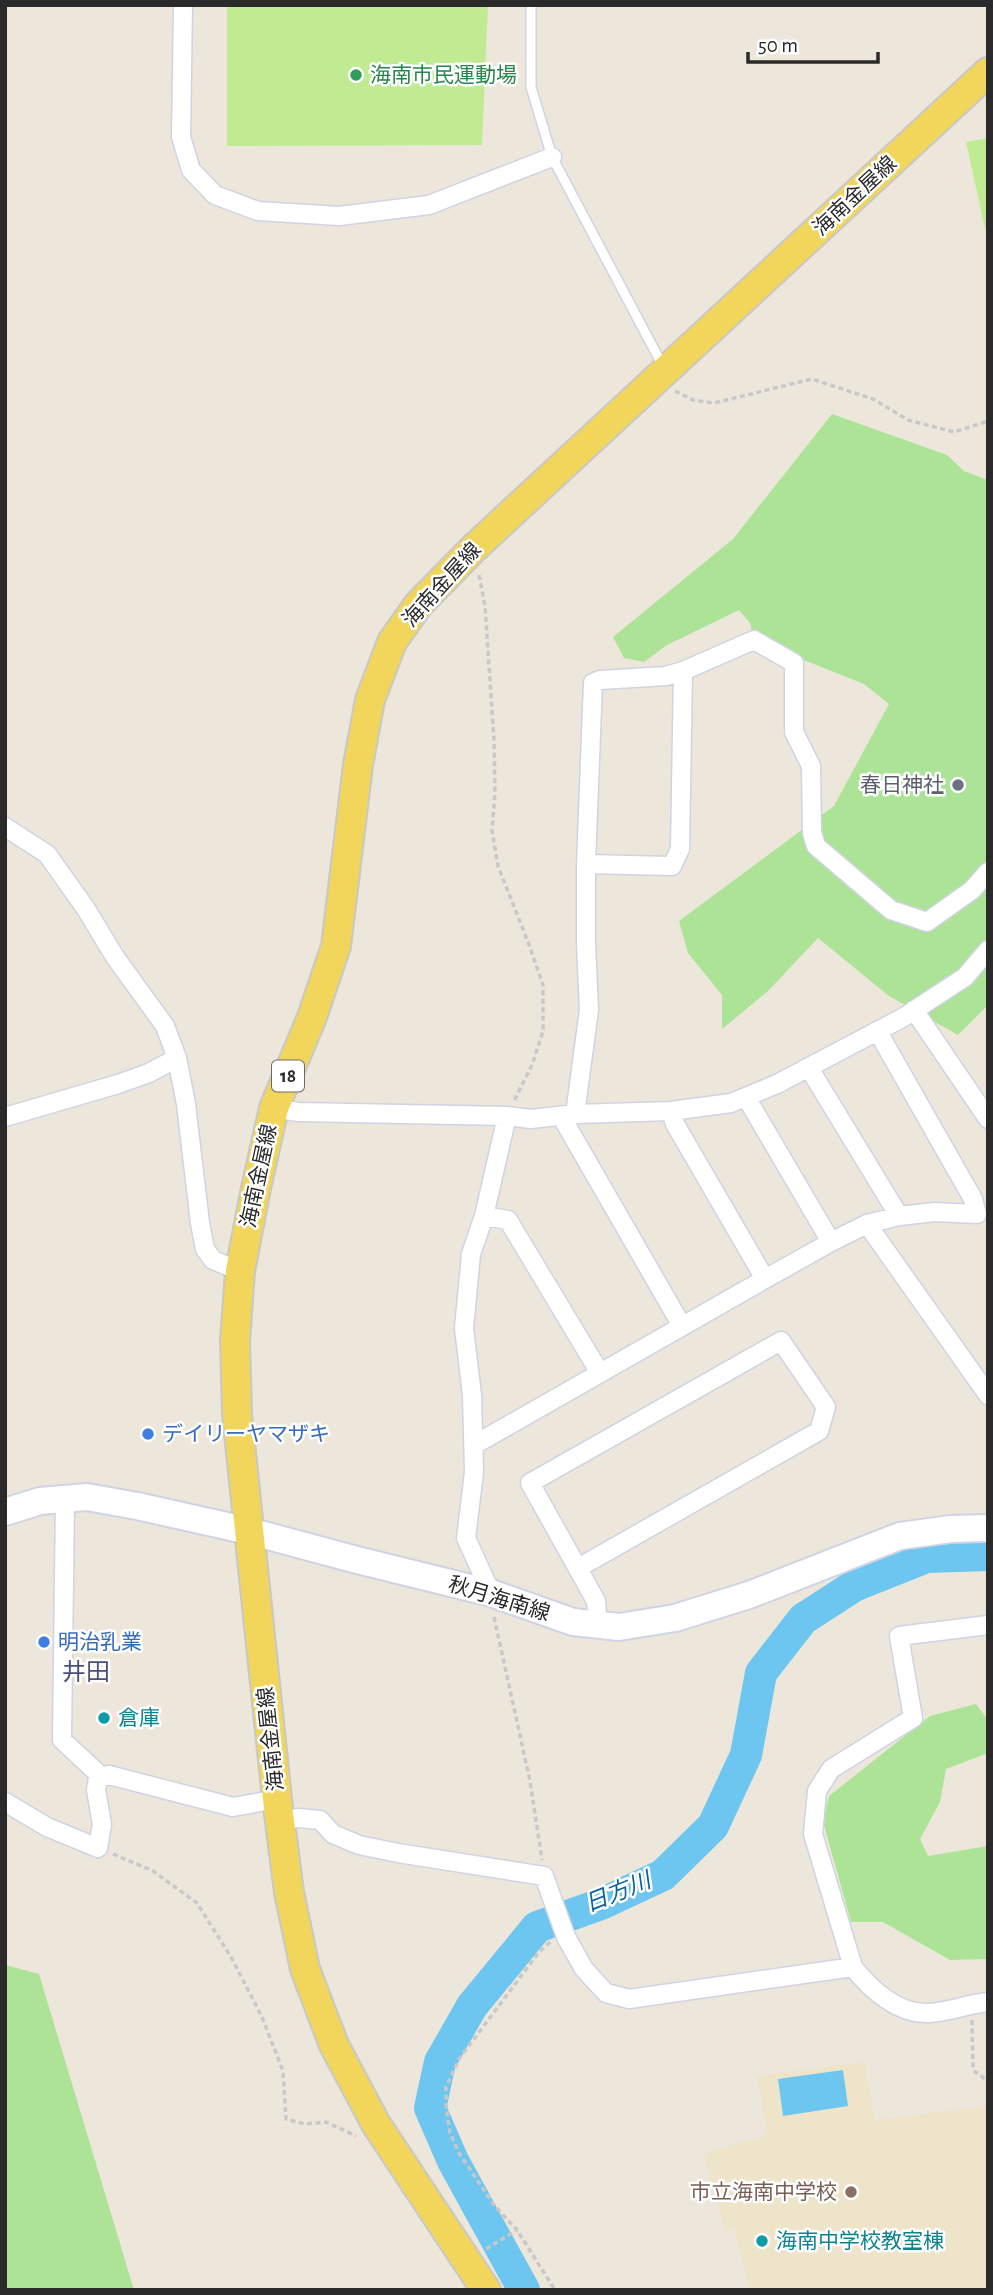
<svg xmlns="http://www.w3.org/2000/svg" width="993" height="2295" viewBox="0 0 993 2295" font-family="'Alegreya Sans','Noto Sans JP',sans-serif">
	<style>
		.education { fill: #eee4ca }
		.green { fill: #ade397 }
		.pitch { fill: #c1eb92 }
		.water { fill: #6dc6ef }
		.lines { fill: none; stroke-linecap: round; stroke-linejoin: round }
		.river { stroke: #6dc6ef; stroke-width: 32 }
		.lane-casing { stroke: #d0d3e3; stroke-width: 12 }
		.street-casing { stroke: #d0d3e3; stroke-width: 21 }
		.secondary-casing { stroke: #d0d3e3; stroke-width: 30 }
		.primary-casing { stroke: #c8c8c8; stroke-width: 32 }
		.path { stroke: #c8c8c8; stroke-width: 3.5; stroke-dasharray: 5 3.5; stroke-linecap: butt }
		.lane { stroke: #fff; stroke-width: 9 }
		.street { stroke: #fff; stroke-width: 18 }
		.secondary { stroke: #fff; stroke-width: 26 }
		.primary { stroke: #f1d65b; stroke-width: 28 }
		.leisure-dot { fill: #2e9e5b; stroke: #fff; stroke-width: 2.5 }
		.worship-dot { fill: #6b7280; stroke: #fff; stroke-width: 2.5 }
		.shop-dot { fill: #3f7fe0; stroke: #fff; stroke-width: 2.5 }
		.culture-dot { fill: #0f9aa8; stroke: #fff; stroke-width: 2.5 }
		.education-dot { fill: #8d6e63; stroke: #fff; stroke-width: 2.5 }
		.labels { text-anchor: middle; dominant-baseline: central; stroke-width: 5; stroke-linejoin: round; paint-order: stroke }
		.shield { fill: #fff; stroke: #6a6a6a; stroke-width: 2 }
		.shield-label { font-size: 19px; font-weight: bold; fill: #2a2a2a }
		.leisure-label { font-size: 21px; fill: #27864d; stroke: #fff; text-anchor: start }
		.street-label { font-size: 21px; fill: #2a2a2a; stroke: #fff }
		.worship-label { font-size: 21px; fill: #5b616d; stroke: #fff; text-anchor: end }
		.shop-label { font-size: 21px; fill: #366cbe; stroke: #fff; text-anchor: start }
		.culture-label { font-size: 21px; fill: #0d838f; stroke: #fff; text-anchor: start }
		.education-label { font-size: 21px; fill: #785e54; stroke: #fff; text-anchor: end }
		.water-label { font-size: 23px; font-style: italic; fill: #0c629b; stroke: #fff }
		.quarter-label { font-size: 24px; fill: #4a507a; stroke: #fff }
	</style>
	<rect width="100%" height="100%" fill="#ece6db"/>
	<path class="education" d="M864 2062 875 2120 988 2106V2290H749L734 2229 725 2232 704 2154 767 2134 757 2076Z"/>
	<path class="green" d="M832 414 947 455 964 471 988 480V1005L958 1035 889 996 818 938 768 991 722 1029V995L688 953 679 921 834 806 889 704 864 684 754 640 750 623 739 610 667 645 644 662 624 658 613 637 733 539Z
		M976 1704 988 1720V1753L946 1769 940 1802 920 1839 928 1856 988 1846V1959L950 1960 883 1922H851L823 1822 829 1796 930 1716Z
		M5 1965 39 1974 134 2290H5Z"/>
	<path class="pitch" d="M227 5H488L482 145 227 146Z
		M988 138V242L966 142Z"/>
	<path class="water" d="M843 2070 848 2106 783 2116 778 2079Z"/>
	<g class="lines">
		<path class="river" d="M524 2290 453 2161 430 2108 440 2062 472 2006 537 1927 601 1904 663 1875 713 1826 746 1755 761 1673 803 1619 854 1586 927 1557 988 1555"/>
		<defs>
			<path id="lane" d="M531 5V87L552 157 664 368"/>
			<path id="street" d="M183 5 181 137 191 170 215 195 258 211 339 216 429 205 552 157
				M5 827 47 854 86 909 115 957 165 1026 177 1058 186 1104 200 1223 205 1249 213 1260 240 1271
				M586 864 593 683 600 680 666 676 683 671
				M914 1010 988 1119
				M809 1068 899 1216 935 1212 977 1214 973 1199 878 1032
				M746 1097 831 1242 867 1224 899 1216
				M274 1108 298 1112 507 1116 531 1119 575 1114 671 1111 731 1103 777 1084 904 1017 965 977 988 950
				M671 1111 675 1124 765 1279 831 1242
				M575 1114 589 1010 586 944V864L672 866 680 849 683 671 754 640 794 663V732L811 766 812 833 816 846 891 910 927 922 972 890 988 872
				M561 1116 682 1326
				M5 1117 118 1084 149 1073 177 1058
				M484 1216 508 1220 600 1373
				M867 1224 988 1395
				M474 1445 765 1279
				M65 1499 62 1740 102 1777
				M578 1568 819 1431 826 1407 781 1341 530 1483 596 1601 598 1625
				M491 1593 466 1538 474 1472 472 1395 464 1328 471 1254 484 1216 507 1116
				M5 1802 47 1827 98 1848 102 1824 96 1790 98 1778 109 1775 233 1807 277 1799
				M281 1820 299 1818 320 1820 333 1834 359 1845 398 1853 544 1876 566 1937 584 1969 606 1993 629 1999 853 1967C871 1990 899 2015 929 2013 948 2012 968 2004 988 2002
				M853 1967 813 1834 817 1791 831 1769 913 1718 899 1636 988 1625"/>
			<path id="secondary" d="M5 1512 40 1501 87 1497 137 1506 249 1531 357 1560 491 1593 573 1622 619 1627 675 1618 749 1595 900 1536 951 1529 988 1528"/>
			<path id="primary" d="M486 2290 376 2124 334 2045 305 1969 289 1892 277 1799 237 1414 235 1341 240 1271 256 1188 274 1108 312 1017 336 946 358 765 370 700 392 642 418 605 474 548 988 72"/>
		</defs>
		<use href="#lane" class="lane-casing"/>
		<use href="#street" class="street-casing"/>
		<use href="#secondary" class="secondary-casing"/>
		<use href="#primary" class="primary-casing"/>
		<path class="path" d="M675 391 693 400 714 403 812 379 873 399 908 420 954 432 988 421
			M479 575 485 606 494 740 495 793 492 831 498 866 528 942 543 985V1031L532 1065 514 1101
			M494 1617 530 1781 542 1860
			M113 1854 153 1871 197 1903 231 1957 262 2017 283 2071 286 2119 305 2124 326 2122 356 2136
			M550 1942 539 1952 459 2059 446 2087V2106L450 2133 459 2153 494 2205 517 2230 555 2290
			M972 2020 973 2070 988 2081
			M486 2249 517 2230"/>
		<use href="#lane" class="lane"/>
		<use href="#street" class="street"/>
		<use href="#secondary" class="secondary"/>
		<use href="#primary" class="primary"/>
	</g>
	<circle class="leisure-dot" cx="356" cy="75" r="7"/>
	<circle class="worship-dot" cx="958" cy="785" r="7"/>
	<g class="shop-dot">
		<circle cx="148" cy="1434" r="7"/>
		<circle cx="44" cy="1642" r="7"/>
	</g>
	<g class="culture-dot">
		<circle cx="104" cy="1718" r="7"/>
		<circle cx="762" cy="2241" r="7"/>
	</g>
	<circle class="education-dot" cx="851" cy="2192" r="7"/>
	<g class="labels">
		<rect class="shield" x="272" y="1060.5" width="32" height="31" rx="5"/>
		<g class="shield-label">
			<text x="288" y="1076">18</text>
		</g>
		<g class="leisure-label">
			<text x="370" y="75">海南市民運動場</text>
		</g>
		<g class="street-label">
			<text transform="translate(855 196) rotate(-43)">海南金屋線</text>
			<text transform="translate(442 585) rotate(-48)">海南金屋線</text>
			<text transform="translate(259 1176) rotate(-78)">海南金屋線</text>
			<text transform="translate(499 1599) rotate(17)">秋月海南線</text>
			<text transform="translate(271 1739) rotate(-96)">海南金屋線</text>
		</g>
		<g class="worship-label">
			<text x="944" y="785">春日神社</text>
		</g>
		<g class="shop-label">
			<text x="162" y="1434">デイリーヤマザキ</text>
			<text x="58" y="1642">明治乳業</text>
		</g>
		<g class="culture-label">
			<text x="118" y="1718">倉庫</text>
			<text x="776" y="2241">海南中学校教室棟</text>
		</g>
		<g class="education-label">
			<text x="837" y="2192">市立海南中学校</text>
		</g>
		<g class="water-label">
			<text transform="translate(618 1893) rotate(-22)">日方川</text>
		</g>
		<g class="quarter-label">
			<text x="86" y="1673">井田</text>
		</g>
	</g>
	<rect width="993" height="2295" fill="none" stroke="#2a2a2a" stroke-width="14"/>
	<path d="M748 52v10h130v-10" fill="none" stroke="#2a2a2a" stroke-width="3.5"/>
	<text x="758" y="52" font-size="21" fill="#2a2a2a" stroke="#ffffff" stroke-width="5" paint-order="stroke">50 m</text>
</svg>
